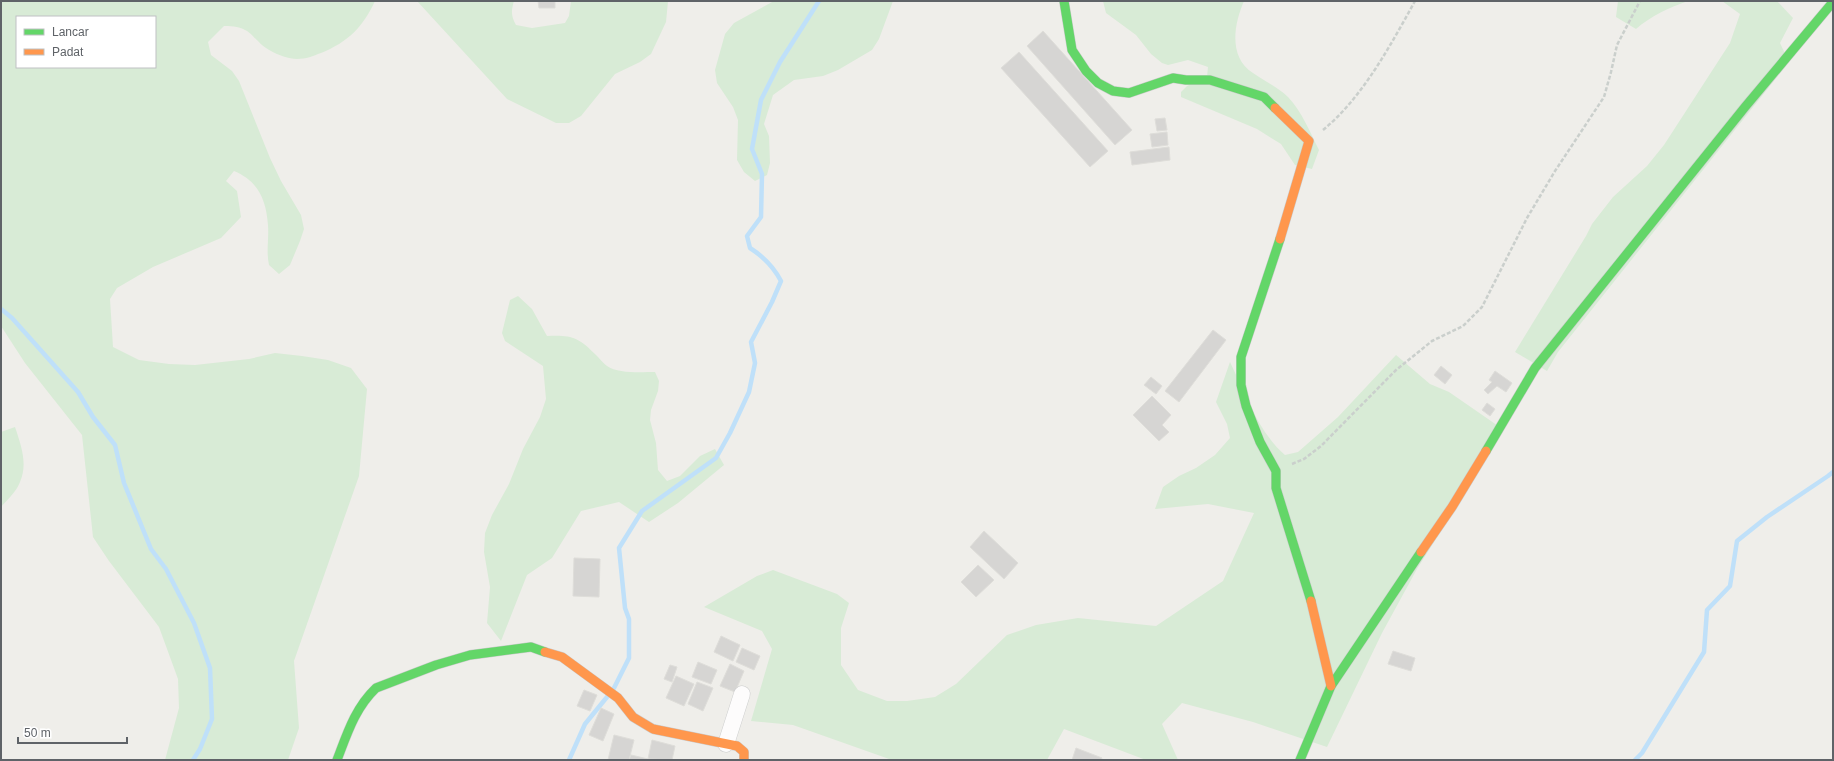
<svg xmlns="http://www.w3.org/2000/svg" width="1834" height="761" viewBox="0 0 1834 761" font-family="Arial,sans-serif">
	<style>
		.green { fill: #d8ebd6; fill-rule: evenodd }
		.lines { fill: none; stroke-linecap: round; stroke-linejoin: round }
		.stream { stroke: #bfe0f9; stroke-width: 4.5 }
		.building { fill: #d6d5d3; stroke: #deddd9 }
		.street-casing { stroke: #cbcccc; stroke-width: 17 }
		.fast-casing { stroke: #cacacb; stroke-width: 10 }
		.slow-casing { stroke: #cacacb; stroke-width: 10 }
		.path { stroke: #cacfcc; stroke-width: 2.5; stroke-dasharray: 4 2; stroke-linecap: butt }
		.street { stroke: #fdfcfc; stroke-width: 16 }
		.fast { stroke: #63d668; stroke-width: 9 }
		.slow { stroke: #ff974d; stroke-width: 9 }
	</style>
	<rect width="100%" height="100%" fill="#efeeea"/>
	<path class="green" d="M1 1H375C363 27 348 42 321 53 313 56 306 59 297 59 289 59 278 55 271 51 250 40 255 26 224 26L208 42 211 55 232 71 239 81 270 158 281 181 301 215 304 229 300 241 290 265 279 274 269 265C266 251 269 239 268 225 266 199 258 181 234 171L226 181 237 191 241 217 221 238 153 267 117 288 110 299 113 347 139 360 169 364 195 365 249 359 275 353 302 356 328 360 351 368 367 389 359 476 294 661 299 728 288 760H165L179 708 178 679 159 627 109 561 93 537 82 435 25 363 1 326ZM17 17H155V67H17Z
		M417 1H514C511 11 511 16 516 25L532 28 565 23 569 16 571 1H668L666 22 651 54 640 62 615 74 581 116 569 123H556L507 99Z
		M774 1H893L879 39 872 50 838 70 823 76 794 80 773 95 764 124 769 136 770 163 767 175 755 181 744 172 737 160 738 120 733 107 717 83 715 70 725 34 734 23Z
		M1103 1H1244C1234 24 1228 57 1253 73 1264 81 1278 87 1288 97 1302 112 1310 132 1319 150L1312 169 1295 165 1281 144 1257 129 1181 97V92L1187 86 1207 77 1208 67 1188 60 1168 65 1162 63 1151 54 1136 35 1106 13Z
		M1618 1H1688C1668 8 1651 16 1636 29L1616 17Z
		M1722 1H1777L1793 18 1780 43 1789 62 1558 352 1547 371 1515 352 1586 236 1592 224 1613 197 1647 166 1664 145 1730 43 1740 14Z
		M518 296 532 309 547 336C572 335 578 337 596 355 599 358 603 363 607 366 618 374 642 372 655 372L659 381 658 391 651 410 650 420 656 443 658 470 667 481 680 476 700 456 715 449 724 465 678 503 649 522 619 502 581 511 552 558 527 575 501 641 487 623 490 587 484 552 485 533 492 515 509 484 523 449 540 417 546 399 543 366 505 341 502 333 510 300Z
		M1396 355 1430 384 1449 392 1504 430 1417 569 1382 633 1327 747 1253 722 1182 703 1162 724 1178 760H1146L1064 729 1047 760H892L793 725 751 721 772 649 762 631 704 607 757 576 773 570 837 594 849 603 841 628V665L858 690 887 701H907L935 697 956 684 1007 635 1036 625 1078 618 1156 626 1223 581 1254 513 1208 504 1155 509 1163 487 1179 476 1196 468 1215 455 1230 438 1227 424 1216 402 1230 362C1245 393 1258 432 1285 455L1298 452 1338 417Z
		M15 427C21 445 28 464 20 482 17 491 7 500 1 507V432Z"/>
	<g class="lines">
		<path class="stream" d="M1 309 12 318 78 392 93 417 115 445 124 483 151 549 166 569 194 623 210 668 212 719 200 749 193 760
			M614 688 629 658V619L625 608 619 548 642 511 716 458 730 433 749 392 755 363 751 342 772 302 781 281C773 266 764 257 750 248L747 236 761 217 762 174 752 149 761 100 780 62 819 1
			M569 760 585 724 607 697
			M1635 760 1642 753 1704 652 1707 610 1730 586 1737 541 1767 517 1828 476 1833 472"/>
	</g>
	<path class="building" d="M538 1H555V8H539Z
		M1043 31 1132 130 1115 145 1027 46Z
		M1019 52 1108 151 1090 167 1001 68Z
		M1165 118 1167 130 1157 131 1155 119Z
		M1167 132 1168 145 1152 147 1150 134Z
		M1169 147 1170 160 1132 165 1130 152Z
		M1213 330 1226 340 1179 402 1165 391Z
		M1441 366 1452 375 1445 384 1434 375Z
		M1495 371 1512 383 1506 392 1497 386 1488 394 1484 390 1492 382 1489 380Z
		M1151 377 1162 386 1156 394 1144 385Z
		M1152 396 1171 415 1162 425 1169 432 1159 441 1133 415Z
		M1487 403 1495 409 1490 416 1482 410Z
		M984 531 1018 563 1004 579 970 547Z
		M574 558 600 559 599 597 573 596Z
		M978 565 994 580 976 597 961 582Z
		M721 636 740 645 733 661 714 652Z
		M742 648 760 656 754 670 736 662Z
		M1393 651 1415 658 1411 671 1388 664Z
		M698 662 717 670 711 684 692 677Z
		M730 664 744 671 735 692 720 686Z
		M670 665 677 667 672 682 664 679Z
		M676 676 694 684 684 706 666 698Z
		M697 682 713 688 703 711 688 704Z
		M584 690 597 695 590 711 577 706Z
		M601 708 614 714 603 741 589 735Z
		M614 735 634 740 629 760H608Z
		M652 740 675 746 672 760 648 759Z
		M1076 748 1102 758 1101 760H1072Z
		M631 755 648 759 652 760H629Z"/>
	<g class="lines">
		<defs>
			<path id="street" d="M726 744 742 694"/>
			<path id="fast" d="M1064 1 1072 50 1086 71 1098 83 1113 91 1129 93 1173 78 1186 80H1210L1264 97 1275 108
				M1280 239 1241 357V385L1246 406 1260 442 1276 471V488L1311 601
				M1486 451 1535 368 1745 107 1833 2
				M337 760C347 734 355 708 376 688L436 665 470 655 531 647 545 652
				M1300 760 1331 686 1421 552"/>
			<path id="slow" d="M1275 108 1309 141 1280 239
				M1421 552 1452 507 1486 451
				M1311 601 1331 686
				M545 652 562 657 618 698 633 717 653 729 737 746 744 752V760"/>
		</defs>
		<use href="#street" class="street-casing"/>
		<use href="#fast" class="fast-casing"/>
		<use href="#slow" class="slow-casing"/>
		<path class="path" d="M1323 130C1363 97 1390 46 1415 1
			M1292 464 1304 459 1321 446 1396 370 1432 341 1463 326 1482 307 1527 218 1555 171 1604 97 1611 72 1617 45 1640 1"/>
		<use href="#street" class="street"/>
		<use href="#fast" class="fast"/>
		<use href="#slow" class="slow"/>
	</g>
	<rect width="1834" height="761" fill="none" stroke="#5f6368" stroke-width="4"/>
	<rect x="16" y="16" width="140" height="52" fill="#ffffff" stroke="#bfc1c3"/>
	<rect x="24" y="29" width="20" height="6" fill="#63d668" stroke="#bfc1c3"/>
	<text x="52" y="36" font-size="12" fill="#5f6368">Lancar</text>
	<rect x="24" y="49" width="20" height="6" fill="#ff974d" stroke="#bfc1c3"/>
	<text x="52" y="56" font-size="12" fill="#5f6368">Padat</text>
	<path d="M18 737v6h109v-6" fill="none" stroke="#5f6368" stroke-width="2"/>
	<text x="24" y="737" font-size="12" fill="#5f6368" stroke="#ffffff" stroke-width="3" paint-order="stroke">50 m</text>
</svg>
